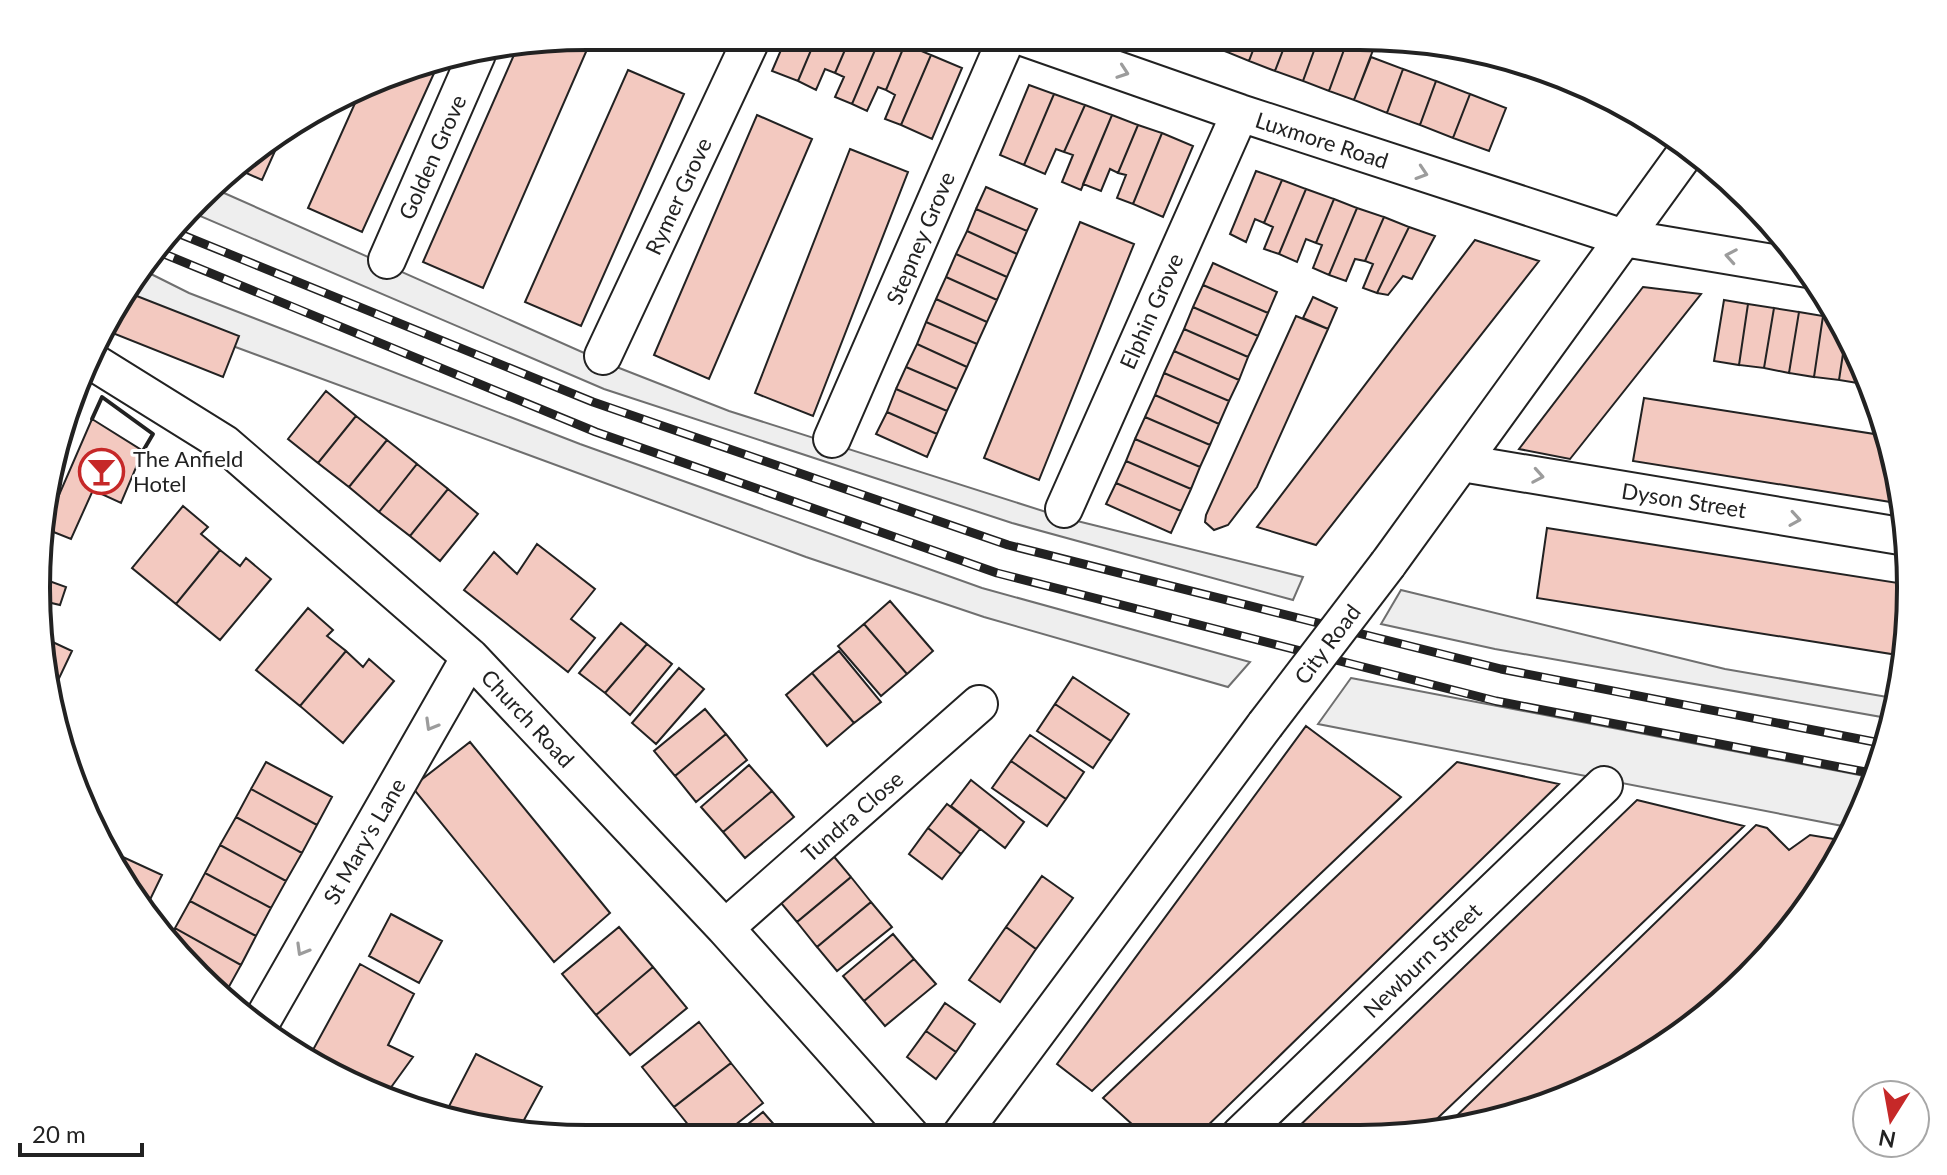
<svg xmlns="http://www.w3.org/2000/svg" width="1947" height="1175" viewBox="0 0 1947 1175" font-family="Lato,sans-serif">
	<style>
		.green { fill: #eee; stroke: #6f6f6f; stroke-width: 2 }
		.building { fill: #f3c9c0; stroke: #222; stroke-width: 2 }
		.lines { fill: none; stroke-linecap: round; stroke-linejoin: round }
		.minor-casing { stroke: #222; stroke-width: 40 }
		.minor { stroke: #fff; stroke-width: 36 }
		.rail-casing { stroke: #222; stroke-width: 9 }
		.rail { stroke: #fff; stroke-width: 6; stroke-dasharray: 18; stroke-linecap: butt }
		.minor-bridge-casing { stroke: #222; stroke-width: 40; stroke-linecap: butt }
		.minor-bridge { stroke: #fff; stroke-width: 36 }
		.wall { stroke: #222; stroke-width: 4 }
		.oneway { stroke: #9c9c9c }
		.labels { text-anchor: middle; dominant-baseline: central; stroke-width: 6; stroke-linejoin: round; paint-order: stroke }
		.street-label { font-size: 22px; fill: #222; stroke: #fff }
		.poi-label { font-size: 22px; fill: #222; stroke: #fff; text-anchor: start }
		.rim { fill: none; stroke: #222; stroke-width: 4 }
	</style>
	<rect width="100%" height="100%" fill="#fff"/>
	<path class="green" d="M215 189 609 364 729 411 1065 518 1303 577 1293 600 1012 523 604 389 193 213Z
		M141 269 189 293 580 444 982 588 1250 662 1228 687 984 617 806 557 230 345 119 301 129 281Z
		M1401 590 1725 669 1899 699 1893 719 1495 649 1381 624Z
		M1351 678 1875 778 1853 828 1318 724Z"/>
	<path class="building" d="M787 36H817L798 81 772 71Z
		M817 36H851L835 73 825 69 816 90 798 81Z
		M851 36H881L852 104 835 97 844 77 835 73Z
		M881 36 905 44 886 90 878 87 867 111 852 104Z
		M1199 37H1232L1227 52 1197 41Z
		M1232 37H1258L1249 61 1227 52Z
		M1258 37H1288L1275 71 1249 61Z
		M1288 37H1319L1303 81 1275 71Z
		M1319 37H1337L1335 43 1345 47 1329 91 1303 81Z
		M1358 37H1378L1354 100 1329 91 1345 47 1353 50Z
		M574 38 589 45 483 288 423 262 517 48Z
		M905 44 931 55 901 125 885 119 895 95 886 90Z
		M931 55 962 68 932 139 901 125Z
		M1371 57 1403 69 1387 113 1354 100Z
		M440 60 362 232 308 208 360 92 411 65Z
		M1403 69 1436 81 1420 125 1387 113Z
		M628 70 684 94 581 326 525 302Z
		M1436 81 1470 94 1453 138 1420 125Z
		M1029 85 1054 94 1024 165 1000 155Z
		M1054 94 1085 105 1064 152 1056 149 1045 174 1024 165Z
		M1470 94 1506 108 1489 151 1453 138Z
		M1085 105 1112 115 1081 190 1062 182 1073 155 1064 152Z
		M757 115 812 139 709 379 654 355Z
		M1112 115 1138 125 1118 173 1110 169 1101 191 1083 184Z
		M1138 125 1162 133 1133 204 1117 198 1126 175 1118 173Z
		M283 133 262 180 235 168 252 150Z
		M1162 133 1193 146 1163 217 1133 204Z
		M850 149 908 172 813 416 755 393Z
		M1256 171 1282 180 1264 223 1255 219 1246 242 1230 234Z
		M1282 180 1306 189 1279 254 1264 249 1273 227 1264 223Z
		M986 187 1037 209 1027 231 976 209Z
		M1306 189 1334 199 1316 243 1306 239 1297 262 1279 254Z
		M1334 199 1357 208 1329 275 1313 268 1322 245 1316 243Z
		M1357 208 1384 217 1365 261 1355 259 1346 281 1329 275Z
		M976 209 1027 231 1017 254 967 231Z
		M1384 217 1409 227 1377 293 1363 288 1373 264 1365 261Z
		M1080 222 1134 244 1039 480 984 458Z
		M1409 227 1435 236 1412 279 1403 276 1388 295 1377 293Z
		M967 231 1017 254 1007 277 956 254Z
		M1475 240 1539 261 1316 545 1257 527Z
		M956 254 1007 277 997 300 946 277Z
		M1213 263 1277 292 1268 313 1203 285Z
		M946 277 997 300 987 322 936 299Z
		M1203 285 1268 313 1258 336 1193 307Z
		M1643 287 1701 294 1570 459 1519 449Z
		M124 291 239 336 223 377 105 330Z
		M1313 297 1337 308 1328 329 1303 318Z
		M936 299 987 322 977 344 926 322Z
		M1724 300 1748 304 1739 365 1714 361Z
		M1748 304 1774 308 1764 368 1739 365Z
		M1193 307 1258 336 1248 357 1184 329Z
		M1774 308 1799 312 1789 373 1764 368Z
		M1799 312 1823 316 1814 377 1789 373Z
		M1296 316 1328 329 1257 487 1228 525 1214 530 1205 522 1206 515Z
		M1823 316 1838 318 1846 334 1839 380 1814 377Z
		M926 322 977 344 967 367 917 344Z
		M1184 329 1248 357 1239 380 1174 351Z
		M1846 334 1866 370 1864 384 1839 380Z
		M917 344 967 367 957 389 906 367Z
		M1174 351 1239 380 1229 401 1164 373Z
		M906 367 957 389 947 411 896 389Z
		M1164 373 1229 401 1219 424 1155 395Z
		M896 389 947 411 937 434 887 412Z
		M326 391 356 416 318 463 288 439Z
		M1155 395 1219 424 1210 445 1145 417Z
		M1644 398 1887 436 1900 480 1903 504 1633 461Z
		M887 412 937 434 927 457 876 434Z
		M356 416 387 440 349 487 318 463Z
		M1145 417 1210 445 1200 467 1135 439Z
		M92 419 143 451 121 503 93 490 71 539 46 529V525Z
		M1135 439 1200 467 1191 489 1126 461Z
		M387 440 417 464 379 512 349 487Z
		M1126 461 1191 489 1181 511 1116 483Z
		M417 464 448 489 410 536 379 512Z
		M1116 483 1181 511 1171 533 1106 504Z
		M448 489 478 514 440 561 410 536Z
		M183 506 208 527 201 534 220 550 176 604 132 568Z
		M1547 528 1911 585 1904 656 1537 598Z
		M537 544 595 589 571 619 595 638 568 672 464 590 494 552 517 574Z
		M220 550 240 566 246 558 271 579 220 640 176 604Z
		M38 577 66 587 60 605 47 602 41 616Z
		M890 601 933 651 907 674 864 624Z
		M308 608 333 630 327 636 346 651 300 706 256 670Z
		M621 623 647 644 605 693 579 673Z
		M864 624 907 674 881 696 838 646Z
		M44 638 72 651 53 691Z
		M647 644 672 664 630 715 605 693Z
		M346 651 363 667 369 659 394 681 343 743 300 706Z
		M839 651 881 702 854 723 812 673Z
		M679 668 704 689 656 744 632 723Z
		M812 673 854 723 827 746 786 695Z
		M1073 677 1129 714 1111 741 1055 704Z
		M1055 704 1111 741 1093 768 1037 731Z
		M705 709 726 734 675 776 654 751Z
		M1306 726 1401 797 1092 1091 1057 1064Z
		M726 734 747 760 696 802 675 776Z
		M1030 735 1084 772 1066 799 1011 761Z
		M470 742 610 913 554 962 412 787Z
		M1011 761 1066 799 1047 826 992 788Z
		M266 762 332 797 317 825 251 789Z
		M1457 762 1559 784 1198 1135H1144L1103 1098Z
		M749 765 772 791 723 832 701 807Z
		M971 780 1024 822 1005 848 951 806Z
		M251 789 317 825 302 853 236 817Z
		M772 791 794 817 745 858 723 832Z
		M1637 800 1744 826 1421 1134 1290 1135Z
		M947 804 980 829 961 854 928 828Z
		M236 817 302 853 286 881 220 845Z
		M1756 825 1767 828 1789 850 1810 835 1846 841 1818 894 1804 910 1636 1065 1537 1110 1440 1132Z
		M928 828 961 854 942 879 909 854Z
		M220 845 286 881 271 908 205 873Z
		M112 852 162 875 144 912Z
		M831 853 851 877 797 922 776 897Z
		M205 873 271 908 256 936 190 901Z
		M1042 876 1073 898 1036 949 1006 927Z
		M851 877 871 902 817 947 797 922Z
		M190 901 256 936 241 965 175 928Z
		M871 902 892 927 837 971 817 947Z
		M391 914 442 941 419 983 369 956Z
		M619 927 653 967 596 1015 562 974Z
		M1006 927 1036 949 1000 1002 969 980Z
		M175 928 241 965 226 992 168 940Z
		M893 934 914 959 864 1001 843 976Z
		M914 959 936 984 885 1026 864 1001Z
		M360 964 414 994 388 1045 413 1057 384 1097 308 1059Z
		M653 967 687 1008 630 1055 596 1015Z
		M945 1003 975 1024 956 1052 926 1031Z
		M699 1022 731 1063 674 1107 642 1067Z
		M926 1031 956 1052 936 1079 907 1057Z
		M476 1054 542 1087 518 1131 444 1116Z
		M731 1063 763 1103 720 1137H698L674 1107Z
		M763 1112 785 1137H732Z"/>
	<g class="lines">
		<defs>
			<path id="minor" d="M1023 37 1240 113 1624 238 1808 269
				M387 260 477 54
				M603 356 753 36
				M90 360 225 444 470 657 725 928 911 1136
				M832 439 1007 37
				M1462 463 1906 537
				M1064 509 1240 113
				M1388 564 1689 148
				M725 928 979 704
				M259 1026 470 657
				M1240 1135 1604 785
				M960 1136 1265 725"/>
		</defs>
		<use href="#minor" class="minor-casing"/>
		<use href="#minor" class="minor"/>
		<defs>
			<path id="rail" d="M175 232 593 402 1008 545 1501 669 1885 744
				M157 251 596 432 997 573 1496 701 1876 774"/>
		</defs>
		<use href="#rail" class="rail-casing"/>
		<use href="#rail" class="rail"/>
		<defs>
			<path id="minor-bridge" d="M1265 725 1388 564"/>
		</defs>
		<use href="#minor-bridge" class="minor-bridge-casing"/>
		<use href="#minor-bridge" class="minor-bridge"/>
		<path class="wall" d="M92 419 102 397 153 434 143 451"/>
	</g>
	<defs><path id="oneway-chevron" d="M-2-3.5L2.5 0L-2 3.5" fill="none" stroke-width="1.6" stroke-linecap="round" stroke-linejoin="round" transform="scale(2)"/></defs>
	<g class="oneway">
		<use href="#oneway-chevron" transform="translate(1123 72) rotate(19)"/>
		<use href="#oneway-chevron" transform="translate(1422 173) rotate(18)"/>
		<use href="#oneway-chevron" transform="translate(1731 256) rotate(-170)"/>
		<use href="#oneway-chevron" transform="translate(1538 476) rotate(10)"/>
		<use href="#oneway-chevron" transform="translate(1795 519) rotate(9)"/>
		<use href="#oneway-chevron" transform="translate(431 725) rotate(120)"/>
		<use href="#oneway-chevron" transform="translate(302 950) rotate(120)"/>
	</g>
	<defs>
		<symbol id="bar-ring" viewBox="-11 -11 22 22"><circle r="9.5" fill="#fff" stroke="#c62828" stroke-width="1.5"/><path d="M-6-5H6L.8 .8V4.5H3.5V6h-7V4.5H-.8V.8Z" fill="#c62828"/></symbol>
	</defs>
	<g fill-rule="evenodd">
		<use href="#bar-ring" x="76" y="446" width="51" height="51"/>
	</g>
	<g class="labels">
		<g class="street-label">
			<text transform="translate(1322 140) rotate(18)">Luxmore Road</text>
			<text transform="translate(432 157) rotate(-66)">Golden Grove</text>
			<text transform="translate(678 196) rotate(-65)">Rymer Grove</text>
			<text transform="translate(920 238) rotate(-67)">Stepney Grove</text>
			<text transform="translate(1151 311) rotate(-66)">Elphin Grove</text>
			<text transform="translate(1684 500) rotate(9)">Dyson Street</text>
			<text transform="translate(1327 644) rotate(-53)">City Road</text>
			<text transform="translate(528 718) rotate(47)">Church Road</text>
			<text transform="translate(852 816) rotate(-41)">Tundra Close</text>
			<text transform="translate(364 841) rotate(-60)">St Mary's Lane</text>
			<text transform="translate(1422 960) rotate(-44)">Newburn Street</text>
		</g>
		<g class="poi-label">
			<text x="133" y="458">The Anfield<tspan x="133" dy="25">Hotel</tspan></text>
		</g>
	</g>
	<path d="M0 0H1947V1175H0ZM587 50H1360A537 537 0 0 1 1897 587V588A537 537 0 0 1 1360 1125H587A537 537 0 0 1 50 588V587A537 537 0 0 1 587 50Z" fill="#fff" fill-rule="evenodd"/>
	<path class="rim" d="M587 50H1360A537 537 0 0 1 1897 587V588A537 537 0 0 1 1360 1125H587A537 537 0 0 1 50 588V587A537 537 0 0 1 587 50Z"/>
	<g transform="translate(1891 1119) rotate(191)"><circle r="38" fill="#ffffff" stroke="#a7a7a7" stroke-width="2"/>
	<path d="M0-6L14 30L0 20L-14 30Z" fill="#c62828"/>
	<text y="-12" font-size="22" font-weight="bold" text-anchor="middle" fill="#222222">N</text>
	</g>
	<path d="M20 1143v12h122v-12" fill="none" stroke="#222222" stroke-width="4"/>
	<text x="32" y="1143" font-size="24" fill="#222222" stroke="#ffffff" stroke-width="6" paint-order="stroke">20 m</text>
</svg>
